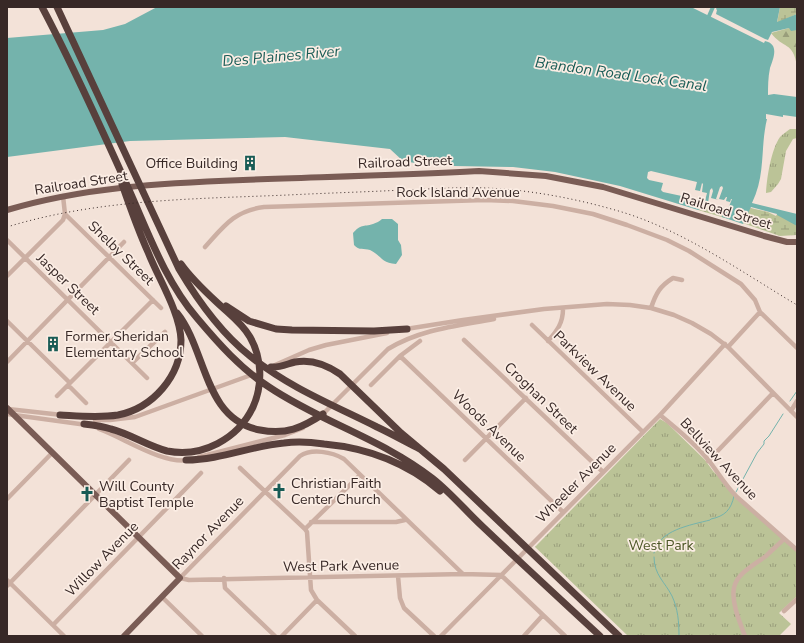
<svg xmlns="http://www.w3.org/2000/svg" width="804" height="643" viewBox="0 0 804 643" font-family="'Nunito Sans',sans-serif">
	<style>
		.grass { fill: url(#grass-tufts) }
		.forest { fill: url(#forest-firs) }
		.wetland { fill: url(#wetland-marsh) }
		.water { fill: #74b3ac }
		.pier { fill: #f3e2d8 }
		.lines { fill: none; stroke-linecap: round; stroke-linejoin: round }
		.stream { stroke: #74b3ac; stroke-width: 1 }
		.canal { stroke: #74b3ac; stroke-width: 4 }
		.minor { stroke: #ccafa3; stroke-width: 4.5 }
		.major { stroke: #7a5c55; stroke-width: 6 }
		.highway { stroke: #58403c; stroke-width: 7 }
		.rail { stroke: #372826; stroke-width: 1; stroke-dasharray: 1 3; stroke-linecap: butt }
		.labels { text-anchor: middle; dominant-baseline: central; stroke-width: 3.5; stroke-linejoin: round; paint-order: stroke }
		.street-label { font-size: 14px; fill: #372826; stroke: #fbede4 }
		.poi-label { font-size: 14px; fill: #372826; stroke: #fbede4; text-anchor: start }
		.park-label { font-size: 14px; fill: #4d5727; stroke: #fbede4 }
		.water-label { font-size: 15px; font-style: italic; fill: #185b55; stroke: #fbede4 }
	</style>
	<defs>
		<pattern id="grass-tufts" width="24" height="20" patternUnits="userSpaceOnUse"><rect width="24" height="20" fill="#bbc397"/><path d="M3 7l-1-3M5 7V3M7 7l1-3M15 17l-1-3M17 17v-4M19 17l1-3" fill="none" stroke="#999e7b"/></pattern>
		<pattern id="forest-firs" width="22" height="20" patternUnits="userSpaceOnUse"><rect width="22" height="20" fill="#bbc397"/><path d="M5 1l3.5 6h-7zM16 11l3.5 6h-7z" fill="#999e7b"/></pattern>
		<pattern id="wetland-marsh" width="20" height="14" patternUnits="userSpaceOnUse"><rect width="20" height="14" fill="#bbc397"/><path d="M1 5h8M5 5V1M11 12h8M15 12V8" fill="none" stroke="#999e7b"/></pattern>
	</defs>
	<rect width="100%" height="100%" fill="#f3e2d8"/>
	<path class="grass" d="M790 129H797V138L793 139 786 151 781 179 778 184 771 192 766 193C767 177 771 150 780 137 783 134 787 131 790 129Z
		M660 419 667 423 705 460 713 471 752 510 797 552V596L779 613 791 624 779 636H628L535 547Z"/>
	<path class="forest" d="M789 28 797 30V66C793 41 783 49 771 33Z"/>
	<path class="wetland" d="M780 7H797V14L777 23Z
		M709 204 728 209 725 218 698 210Z
		M750 208 768 212 776 216 777 214H797V235L780 236 737 221 746 217Z"/>
	<path class="water" d="M157 7H691L764 43 765 41C780 44 773 59 770 68 768 77 768 87 768 95L774 94 797 97V117L783 115V117L766 114V119H767C760 148 766 174 752 203L797 214V226L777 215V214L751 207 743 224 722 217 721 207 709 204 698 210 620 186 555 172 513 167 454 166 444 164 415 163 403 161 390 149 285 137 130 141 7 157V38L103 30 125 24Z
		M717 7H780L777 22 797 14V30L791 31 789 28 772 32 768 40 765 39 716 14 717 10 716 9Z
		M382 219H392L398 224V240L401 245 402 255 396 264C381 263 381 255 370 250 364 248 359 251 354 245L353 233C361 224 363 227 373 224 376 223 380 221 382 219Z"/>
	<path class="pier" d="M651 171 697 182 695 190 700 191 702 183 703 184 702 192 707 193 705 201 663 192 661 190 663 183 649 180 647 178 648 172Z
		M722 186 723 188 719 199 724 200 726 197H727L726 201 730 202 731 199H732L728 209 718 206 717 208 715 207V205L708 203 710 190 712 188 713 191 711 198 719 200 716 199 720 187Z"/>
	<g class="lines">
		<path class="stream" d="M790 401 797 391
			M736 492 757 453 764 444V441L769 436 783 414
			M654 553C658 530 691 525 710 520L711 519C725 516 731 510 734 496
			M654 557C654 575 665 582 672 596 678 609 679 622 679 636"/>
		<path class="canal" d="M709 16 713 7"/>
		<path class="minor" d="M65 214 161 308
			M7 240 147 378
			M205 247C224 226 234 211 264 207L485 200 513 201 553 206 593 214 627 225 667 240 689 251 741 284 755 300 760 312 797 348
			M7 276 63 220 65 214 63 196
			M651 308C656 293 660 286 673 278L682 280
			M7 321 70 383
			M532 325 643 432
			M406 329 463 320 544 309 607 304 630 305 651 308 674 315 692 323 711 334 728 347 797 417
			M464 340 603 472
			M548 341C557 331 563 323 563 309
			M728 347 760 312
			M400 356 563 512
			M7 362 124 242
			M132 363 165 332
			M275 365 309 350 326 345 387 333
			M68 385 86 403
			M371 385 400 356 420 341
			M57 396 153 300
			M8 409 62 415
			M791 411 797 401
			M7 414 87 425
			M322 415 388 349C421 329 457 326 494 319
			M660 415C675 427 698 447 710 462 719 474 726 486 737 497L797 550
			M95 420H110L135 417 254 374
			M99 429C124 438 162 464 188 460
			M199 457 285 435 303 428
			M465 460 526 398
			M708 461 773 393
			M240 468 305 529 307 532 311 590 317 600 355 636
			M7 499 52 453
			M311 522H396L405 520
			M305 529 360 475
			M398 576 400 598 404 608 434 636
			M180 578 189 580 463 574 501 575 565 636
			M180 578 300 456C312 448 332 452 344 459L463 574
			M224 578 225 588 275 636
			M7 580 64 636
			M7 586 129 460
			M162 597 202 636
			M784 611 797 599
			M53 625 201 473
			M282 636 317 600
			M441 636 660 415 725 344
			M524 636 543 615
			M745 636C740 623 731 602 734 588 736 574 755 564 766 556 772 550 778 545 784 539"/>
		<path class="major" d="M7 210C85 187 163 183 243 180 322 177 401 175 479 171L546 176 603 187 764 236 787 242H797
			M7 408 180 578 124 636"/>
		<path class="highway" d="M42 7C74 67 102 130 130 192 149 235 166 282 197 318 218 343 241 369 269 387 321 422 382 439 432 478 450 492 465 510 482 526 521 563 560 599 600 636
			M57 7 179 269C198 301 221 333 250 356 288 387 333 405 377 427 392 434 406 442 420 449
			M226 306 249 321 276 329 292 330 374 331 407 329
			M177 313C207 350 203 419 260 430 286 435 302 428 323 414
			M271 367C279 368 287 364 295 362 311 359 327 365 340 374L401 433 444 469 619 636
			M60 415C79 416 99 418 118 415 153 408 181 376 181 340 180 312 158 278 148 252 138 230 130 207 122 184
			M84 424C93 425 102 426 111 429 130 434 148 446 167 451 202 458 238 439 253 407 263 385 262 358 250 337 243 325 233 317 223 308 208 294 193 281 181 264
			M186 460C220 460 251 446 284 443 297 441 311 442 324 444 368 448 406 462 440 491"/>
		<path class="rail" d="M7 227C98 199 194 199 288 195 327 193 365 192 403 190 431 189 459 187 486 188 530 190 573 198 615 210 680 228 740 271 797 305"/>
	</g>
	<defs>
		<symbol id="building-bare" viewBox="-9 -9 18 18"><path d="M-4-6H4V6H1V3H-1V6H-4ZM-2.5-4.3h1.7v1.8h-1.7ZM.8-4.3h1.7v1.8H.8ZM-2.5-1h1.7V.8h-1.7ZM.8-1h1.7V.8H.8Z" fill="#185b55" stroke="#fbede4" stroke-width="2.5" paint-order="stroke"/></symbol>
		<symbol id="church-bare" viewBox="-9 -9 18 18"><path d="M-1.2-6h2.4v3.5h3.3v2.4h-3.3V6h-2.4V-.1h-3.3v-2.4h3.3Z" fill="#185b55" stroke="#fbede4" stroke-width="2.5" paint-order="stroke"/></symbol>
	</defs>
	<g fill-rule="evenodd">
		<use href="#building-bare" x="239" y="152" width="22" height="22"/>
		<use href="#building-bare" x="42" y="333" width="22" height="22"/>
		<use href="#church-bare" x="268" y="480" width="22" height="22"/>
		<use href="#church-bare" x="76" y="483" width="22" height="22"/>
	</g>
	<g class="labels">
		<g class="street-label">
			<text transform="translate(405 162) rotate(-2)">Railroad Street</text>
			<text transform="translate(81 183) rotate(-9)">Railroad Street</text>
			<text x="458" y="192">Rock Island Avenue</text>
			<text transform="translate(726 211) rotate(17)">Railroad Street</text>
			<text transform="translate(121 253) rotate(44)">Shelby Street</text>
			<text transform="translate(68 284) rotate(44)">Jasper Street</text>
			<text transform="translate(595 371) rotate(44)">Parkview Avenue</text>
			<text transform="translate(541 398) rotate(44)">Croghan Street</text>
			<text transform="translate(489 426) rotate(44)">Woods Avenue</text>
			<text transform="translate(719 459) rotate(47)">Bellview Avenue</text>
			<text transform="translate(576 483) rotate(-45)">Wheeler Avenue</text>
			<text transform="translate(208 533) rotate(-46)">Raynor Avenue</text>
			<text transform="translate(102 559) rotate(-46)">Willow Avenue</text>
			<text transform="translate(341 566) rotate(-1)">West Park Avenue</text>
		</g>
		<g class="poi-label">
			<text x="238" y="163" text-anchor="end">Office Building</text>
			<text x="65" y="336">Former Sheridan<tspan x="65" dy="16">Elementary School</tspan></text>
			<text x="291" y="483">Christian Faith<tspan x="291" dy="16">Center Church</tspan></text>
			<text x="99" y="486">Will County<tspan x="99" dy="16">Baptist Temple</tspan></text>
		</g>
		<g class="park-label">
			<text x="661" y="545">West Park</text>
		</g>
		<g class="water-label">
			<text transform="translate(281 56) rotate(-5)">Des Plaines River</text>
			<text transform="translate(621 74) rotate(8)">Brandon Road Lock Canal</text>
		</g>
	</g>
	<rect width="804" height="643" fill="none" stroke="#372826" stroke-width="16"/>
</svg>
